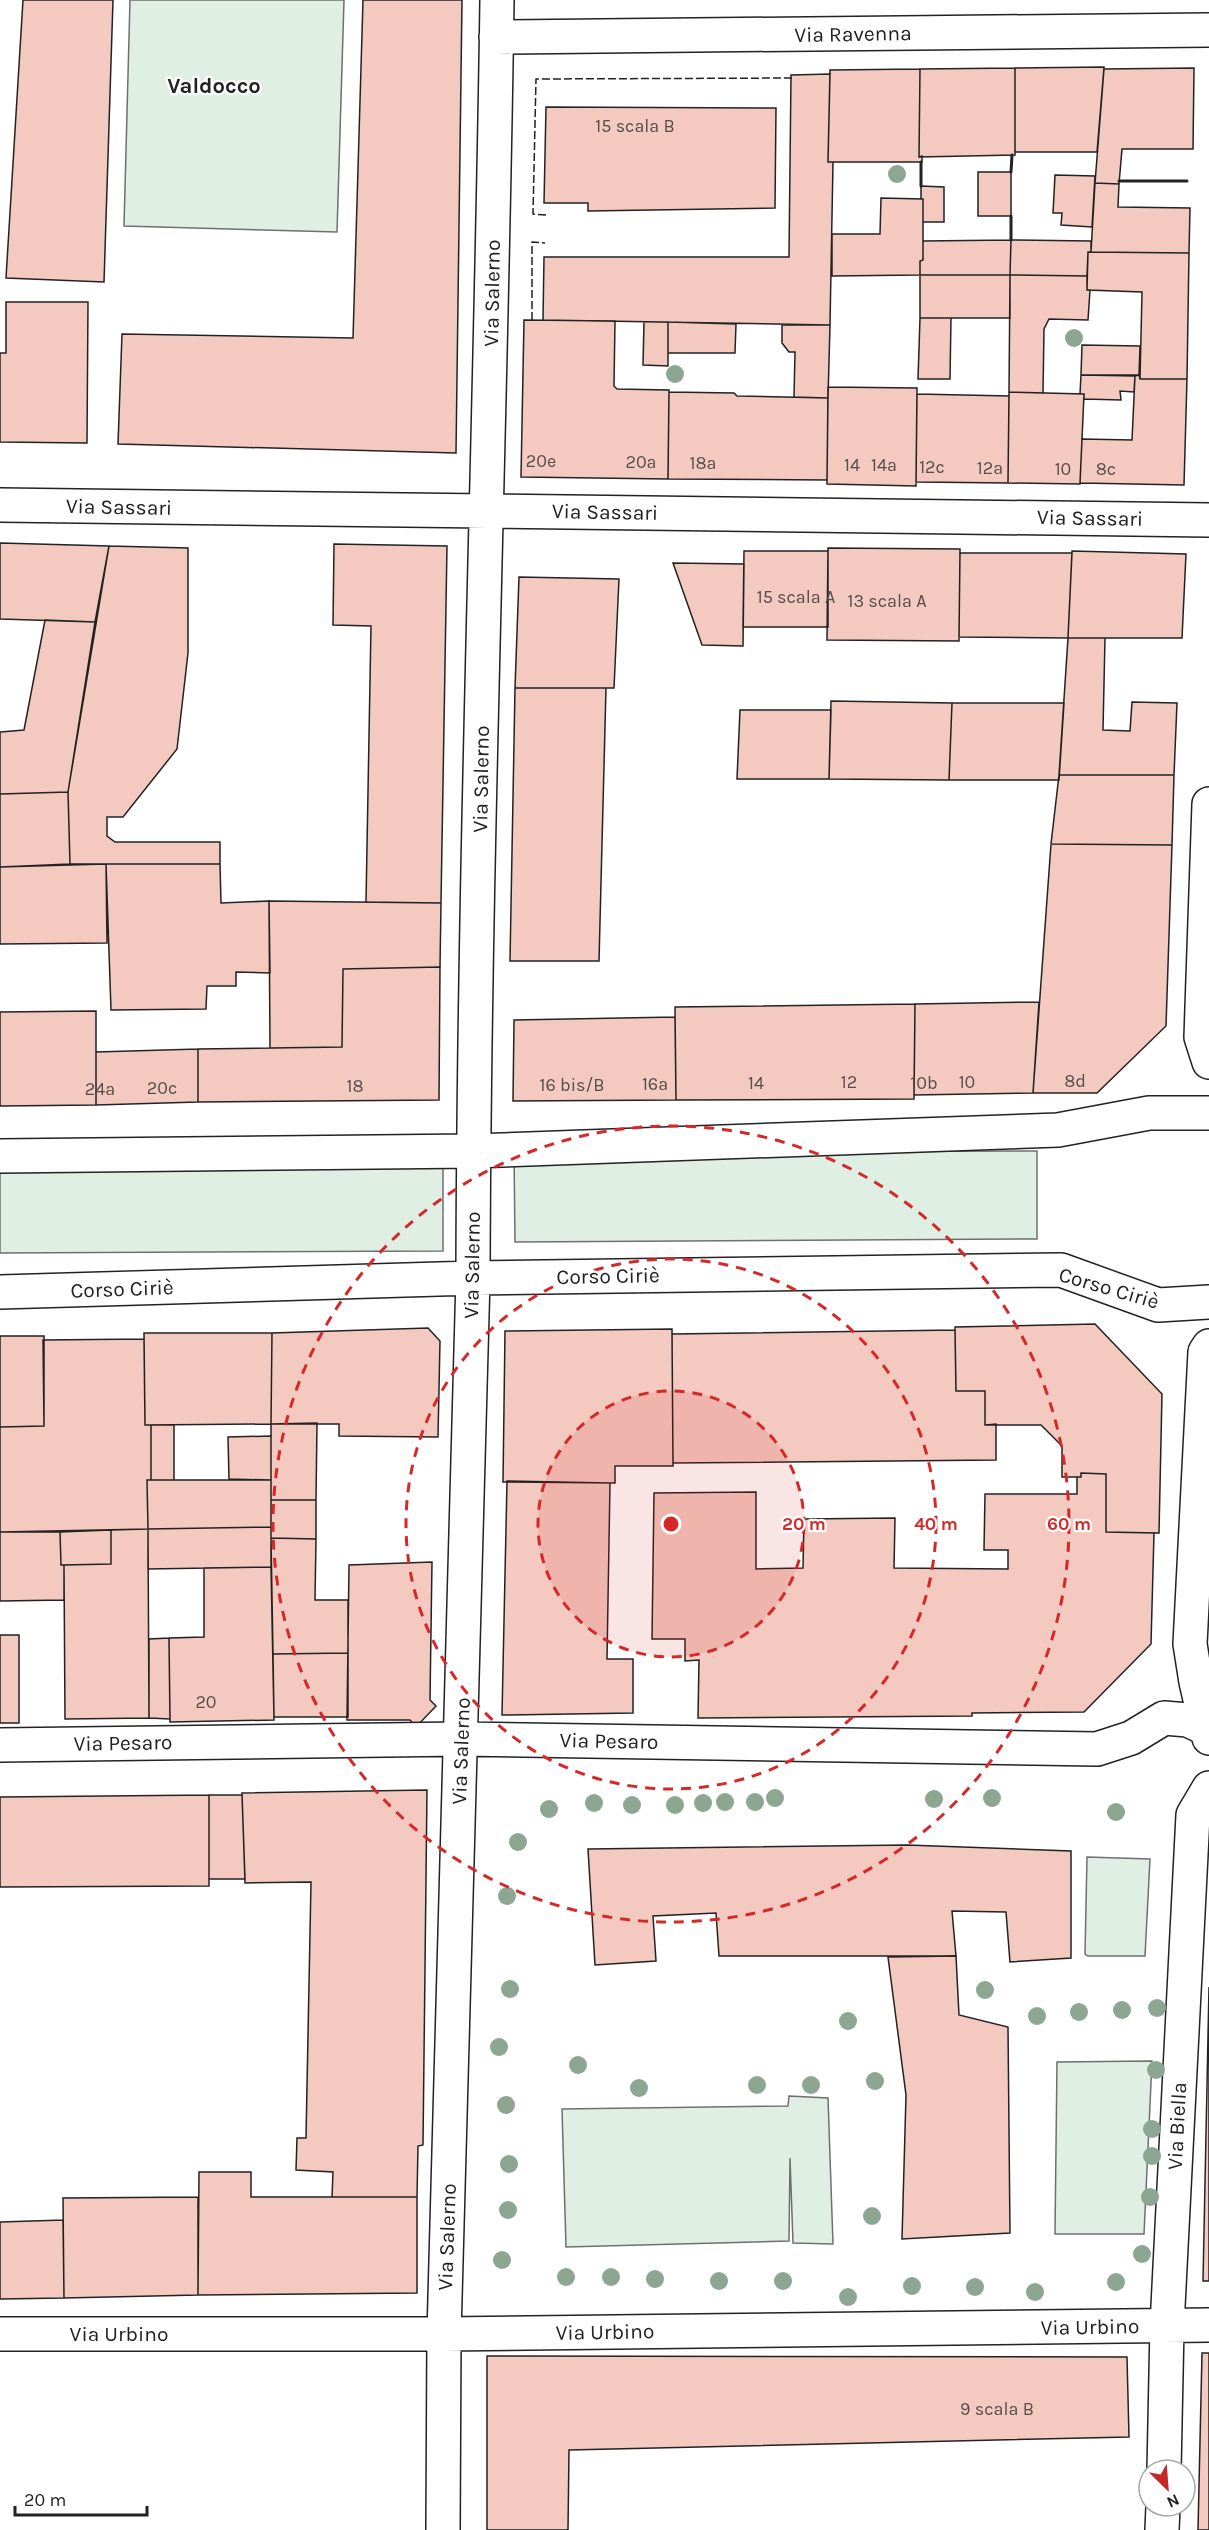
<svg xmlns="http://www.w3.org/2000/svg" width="1209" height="2530" viewBox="0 0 1209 2530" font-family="Karla,sans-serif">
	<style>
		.green { fill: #e0efe3; stroke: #6f6f6f; stroke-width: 1.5 }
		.building { fill: #f3c9c0; stroke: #222; stroke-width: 1.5 }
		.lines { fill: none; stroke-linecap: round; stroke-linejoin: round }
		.minor-casing { stroke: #222; stroke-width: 36 }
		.minor { stroke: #fff; stroke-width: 33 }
		.fence { stroke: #222; stroke-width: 1.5; stroke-dasharray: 8 3; stroke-linecap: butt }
		.wall { stroke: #222; stroke-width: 3 }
		.tree { fill: #8da692 }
		.ring { fill: none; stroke: #d62828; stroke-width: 3; stroke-dasharray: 10 8 }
		.labels { text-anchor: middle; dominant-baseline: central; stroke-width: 4.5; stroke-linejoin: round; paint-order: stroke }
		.number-label { font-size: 18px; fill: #564c4a }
		.street-label { font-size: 21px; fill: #222; stroke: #fff }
		.neighbourhood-label { font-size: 22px; font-weight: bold; fill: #222; stroke: #fff }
		.centre { fill: #d62828; stroke: #fff; stroke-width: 3 }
		.ring-label { font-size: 18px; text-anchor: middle; font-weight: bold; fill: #d62828; stroke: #fff; stroke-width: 4.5; stroke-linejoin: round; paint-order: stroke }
	</style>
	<rect width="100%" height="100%" fill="#fff"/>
	<path class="green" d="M130 0H344L337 232 124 226Z
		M1037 1151V1239L515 1242 514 1153Z
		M443 1162V1251L0 1253V1163Z
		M1087 1857 1150 1859 1145 1956H1088L1085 1954Z
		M1152 2061 1144 2234H1055L1057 2062Z
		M789 2096 828 2098 833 2244 793 2243 790 2158 789 2241 566 2247 562 2109 788 2106Z"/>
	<path class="building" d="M23 0H113L104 282 6 278Z
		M363 0H462L456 453 118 444 122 334 353 338Z
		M1104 67 1097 152H1015V68Z
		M1015 68V155L919 157 920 69Z
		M1194 68 1193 149H1122L1119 184 1095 183 1104 69Z
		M920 69 919 157 922 156V162H828L830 70Z
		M830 74 828 162H833L830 325 543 320 544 257H789L791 75Z
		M546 107 776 108 775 208 588 211V203H544Z
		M978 172H1011V216H978Z
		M1055 175 1095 176 1092 227 1061 225 1062 213H1053Z
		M1095 183 1119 184 1118 207 1190 208 1189 253 1091 252Z
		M921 186 944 187V222H923V199H921Z
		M881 198 923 199V260L920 261V275L832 276V234H880Z
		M1011 240 1091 241V252H1088L1087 276 1010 275Z
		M1011 240 1010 275H920V261L923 260V241Z
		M1088 252 1189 253 1187 379H1140L1142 292 1087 290Z
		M920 275H1010V318H920Z
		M1010 275 1087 276V290H1090L1088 320 1049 319 1044 329 1043 393 1009 392Z
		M6 302H88L87 443 0 442V353H6Z
		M920 318H951L950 379H918Z
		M524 320 615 321 614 386 617 389 669 390 668 479 521 477Z
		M644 322H668V366L643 365Z
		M668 322 736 324 735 353H668Z
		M782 325H830L828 398 794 397 795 352H789L782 343Z
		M1082 345 1140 346 1139 375H1081Z
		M1081 375 1135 376 1134 392 1120 391 1121 400 1084 399V394H1080Z
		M1139 375 1140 379H1187L1184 485 1080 483 1082 439 1132 440 1135 376Z
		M828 387 917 388 916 486 827 484Z
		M669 392 734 393 737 396 828 398 827 480 668 479Z
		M1009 392 1084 394 1080 484 1008 483Z
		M917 394 1009 396 1008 483 916 482Z
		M0 543 109 546 95 622 0 619Z
		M334 544 447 546 441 903 366 902 371 626 333 625Z
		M109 546 188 548V653L177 749 123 817H107V836L115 842H220V864H70L68 792Z
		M828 548 960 549 959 641 827 640Z
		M744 551H828V627H743Z
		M1072 551 1186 554 1182 638H1068Z
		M960 553H1072L1068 638 959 637Z
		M673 563 744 564 743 646 702 645Z
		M519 577 619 579 614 688H515Z
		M45 620 95 622 68 792 0 794V732L24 730Z
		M1068 638H1105L1103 730 1130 731 1132 702 1177 703 1174 775H1059Z
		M515 688H606L599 961H510Z
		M831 701 952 703 949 780 829 779Z
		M952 703H1064L1059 780H949Z
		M740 710H831L829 779H737Z
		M1059 775H1174L1172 845 1051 844Z
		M68 792 70 864 0 867V794Z
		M1051 844 1172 845 1166 1026 1097 1093H1033Z
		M106 864 107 943 0 944V867Z
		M106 864H220L221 903 269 901 270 973 236 972V986H207L206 1009 111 1010Z
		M269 901 441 903 440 967 343 969 342 1047 270 1048Z
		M440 967 439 1100 198 1102V1049L342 1047 343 969Z
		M1039 1002 1033 1093 914 1095 915 1004Z
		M915 1004 914 1099 676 1100 675 1007Z
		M96 1011V1105L0 1106V1012Z
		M675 1017 676 1100 513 1101 514 1020Z
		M198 1049V1102L96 1105V1052Z
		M1095 1324 1162 1394 1159 1533 1106 1532V1474L1081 1473V1477H1062V1446L1041 1425H985V1391H956L955 1327Z
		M428 1328 440 1341 438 1437 339 1436V1424H271L272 1333Z
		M672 1329 673 1466H615V1483L503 1482 505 1331Z
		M955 1330 956 1391H985V1425L996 1424V1460L673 1463 672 1334Z
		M144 1333H272L271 1424 145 1425Z
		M0 1336H44V1426L0 1427Z
		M144 1339 145 1425H151V1480H147L148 1529 0 1532V1427L44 1426 43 1340Z
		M317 1423 316 1500H271V1424Z
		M151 1425H174V1480H151Z
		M271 1436V1480L229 1479 228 1437Z
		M1081 1473 1106 1474V1532L1154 1533 1151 1644 1084 1712 972 1713V1716L698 1718 699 1660 685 1661V1639H652L654 1493 756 1492V1569L803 1568 804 1519 895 1518 894 1568 1008 1569V1550H984L985 1494H1077V1477H1081Z
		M147 1480H271V1527L148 1529Z
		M507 1481 610 1483 607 1659H633V1713L502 1715Z
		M271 1500H316V1539L271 1538Z
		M271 1527V1567L148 1569V1529Z
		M148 1529 149 1718 65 1719 64 1565 111 1564V1530Z
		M111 1530V1564L61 1565 60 1532Z
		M0 1532H60L61 1565H64V1600L0 1601Z
		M271 1538 316 1539 315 1600H348V1653L273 1654Z
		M432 1562 430 1700 436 1706 416 1727 410 1720H347L349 1565Z
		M271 1567 274 1720 170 1722 169 1638 204 1637V1568Z
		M0 1635H19V1723H0Z
		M169 1638 170 1719 149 1718V1639Z
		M348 1653V1717H274L273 1654Z
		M427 1790 423 2145 418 2146 417 2197H332L333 2172 296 2170 297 2138H306L311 1882 245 1883 242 1793Z
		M209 1795V1886L0 1887V1797Z
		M209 1795H242L245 1879H209Z
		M907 1845 1071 1851V1958L1010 1962 1006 1912 952 1911 956 1956H719L716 1913 653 1916 656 1961 595 1965 588 1849Z
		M956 1956 959 2015 1008 2027 1010 2233 902 2239 906 2095 888 1957Z
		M1209 1987V2281H1203Z
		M199 2172H251V2197H417V2293L198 2295Z
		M198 2197V2295L64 2298 63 2198Z
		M63 2220 64 2298 0 2299V2222Z
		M1202 2353H1209V2530H1198Z
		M487 2356 1127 2357 1129 2437 569 2450 568 2530H487Z"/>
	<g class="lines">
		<defs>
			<path id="minor" d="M496 37 1209 30
				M0 505 1209 520
				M1209 804 1201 1037 1209 1062
				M0 1156 473 1151 1058 1130 1149 1113H1209
				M0 1292 473 1278 1061 1270 1158 1305 1209 1302
				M1209 1346 1205 1352 1190 1644 1196 1682 1209 1738
				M0 1745 461 1739 1097 1749 1131 1738 1164 1718 1188 1720 1209 1730
				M0 2334H444L1209 2325
				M1164 2470 1167 2326 1193 1815 1209 1788
				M443 2530 444 2334 473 1278C474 852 491 426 497 0
				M1162 2530 1163 2506"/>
		</defs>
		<use href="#minor" class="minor-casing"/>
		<use href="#minor" class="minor"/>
		<path class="fence" d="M546 215 533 214 536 79 792 78
			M532 320V242L545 243"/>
		<path class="wall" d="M1011 172 1012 155
			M1119 181H1187
			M921 186V162
			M1011 240V216"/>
	</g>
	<g class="tree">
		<circle cx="897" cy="174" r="9"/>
		<circle cx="1074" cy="338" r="9"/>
		<circle cx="675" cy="374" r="9"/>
		<circle cx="775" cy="1798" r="9"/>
		<circle cx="992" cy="1798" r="9"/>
		<circle cx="934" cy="1799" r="9"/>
		<circle cx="725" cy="1802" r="9"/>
		<circle cx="755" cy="1802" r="9"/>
		<circle cx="594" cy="1803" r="9"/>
		<circle cx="703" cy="1803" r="9"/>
		<circle cx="632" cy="1805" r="9"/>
		<circle cx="675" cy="1805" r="9"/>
		<circle cx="549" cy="1809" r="9"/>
		<circle cx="1116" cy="1812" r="9"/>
		<circle cx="518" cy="1842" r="9"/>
		<circle cx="507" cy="1896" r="9"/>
		<circle cx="510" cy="1989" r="9"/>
		<circle cx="985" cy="1990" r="9"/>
		<circle cx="1157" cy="2008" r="9"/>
		<circle cx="1122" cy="2010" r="9"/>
		<circle cx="1079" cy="2012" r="9"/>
		<circle cx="1037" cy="2016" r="9"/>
		<circle cx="848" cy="2021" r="9"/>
		<circle cx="499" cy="2047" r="9"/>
		<circle cx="578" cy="2065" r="9"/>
		<circle cx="1156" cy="2070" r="9"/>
		<circle cx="875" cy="2081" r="9"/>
		<circle cx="757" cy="2085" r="9"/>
		<circle cx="811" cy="2085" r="9"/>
		<circle cx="639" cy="2088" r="9"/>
		<circle cx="506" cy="2105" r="9"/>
		<circle cx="1152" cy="2129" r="9"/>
		<circle cx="1152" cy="2156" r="9"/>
		<circle cx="509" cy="2164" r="9"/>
		<circle cx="1150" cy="2197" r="9"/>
		<circle cx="508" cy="2210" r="9"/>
		<circle cx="872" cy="2216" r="9"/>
		<circle cx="1142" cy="2254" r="9"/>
		<circle cx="502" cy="2260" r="9"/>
		<circle cx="566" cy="2277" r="9"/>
		<circle cx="611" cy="2277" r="9"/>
		<circle cx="655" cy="2279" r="9"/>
		<circle cx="719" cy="2281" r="9"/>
		<circle cx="783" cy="2281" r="9"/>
		<circle cx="1116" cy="2282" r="9"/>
		<circle cx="912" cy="2286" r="9"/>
		<circle cx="975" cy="2287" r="9"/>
		<circle cx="1035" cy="2292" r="9"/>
		<circle cx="848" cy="2297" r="9"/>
	</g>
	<circle cx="671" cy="1524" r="133" fill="#d62828" fill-opacity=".12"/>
	<g class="ring">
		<circle cx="671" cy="1524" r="133"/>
		<circle cx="671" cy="1524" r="265"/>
		<circle cx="671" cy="1524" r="398"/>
	</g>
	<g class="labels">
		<g class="number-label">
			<text x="635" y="126">15 scala B</text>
			<text x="541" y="461">20e</text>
			<text x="641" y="462">20a</text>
			<text x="703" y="463">18a</text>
			<text x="852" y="465">14</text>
			<text x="884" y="465">14a</text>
			<text x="932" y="467">12c</text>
			<text x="990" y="468">12a</text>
			<text x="1063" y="469">10</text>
			<text x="1106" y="469">8c</text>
			<text x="796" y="597">15 scala A</text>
			<text x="887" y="601">13 scala A</text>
			<text x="1075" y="1081">8d</text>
			<text x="849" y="1082">12</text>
			<text x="967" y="1082">10</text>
			<text x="756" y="1083">14</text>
			<text x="924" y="1083">10b</text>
			<text x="655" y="1084">16a</text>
			<text x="572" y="1085">16 bis/B</text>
			<text x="355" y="1086">18</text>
			<text x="162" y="1088">20c</text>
			<text x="100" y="1089">24a</text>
			<text x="206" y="1702">20</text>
			<text x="997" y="2409">9 scala B</text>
		</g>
		<g class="street-label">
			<text transform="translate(853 34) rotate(-1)">Via Ravenna</text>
			<text transform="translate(492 293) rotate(-89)">Via Salerno</text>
			<text transform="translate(119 507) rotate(1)">Via Sassari</text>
			<text transform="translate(605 512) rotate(1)">Via Sassari</text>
			<text transform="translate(1090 518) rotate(1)">Via Sassari</text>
			<text transform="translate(481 779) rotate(-89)">Via Salerno</text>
			<text transform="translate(472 1265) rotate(-89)">Via Salerno</text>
			<text transform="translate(608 1276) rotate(-1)">Corso Ciriè</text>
			<text transform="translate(1109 1288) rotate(16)">Corso Ciriè</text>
			<text transform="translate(122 1289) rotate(-2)">Corso Ciriè</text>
			<text transform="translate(609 1741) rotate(1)">Via Pesaro</text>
			<text transform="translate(123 1743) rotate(-1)">Via Pesaro</text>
			<text transform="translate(461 1751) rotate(-88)">Via Salerno</text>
			<text transform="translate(1177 2126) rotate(-87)">Via Biella</text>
			<text transform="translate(447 2237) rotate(-88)">Via Salerno</text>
			<text transform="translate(1090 2327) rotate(-1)">Via Urbino</text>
			<text transform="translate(605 2332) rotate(-1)">Via Urbino</text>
			<text x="119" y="2334">Via Urbino</text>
		</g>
		<g class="neighbourhood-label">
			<text x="214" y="86">Valdocco</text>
		</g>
	</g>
	<circle cx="671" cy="1524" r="9" class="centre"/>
	<g class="ring-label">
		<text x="804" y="1530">20 m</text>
		<text x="936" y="1530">40 m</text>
		<text x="1069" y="1530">60 m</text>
	</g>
	<g transform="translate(1167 2488) rotate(155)"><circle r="28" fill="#ffffff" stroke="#a7a7a7" stroke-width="1.5"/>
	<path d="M0-4.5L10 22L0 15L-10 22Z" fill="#c62828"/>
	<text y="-9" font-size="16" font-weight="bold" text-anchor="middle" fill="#222222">N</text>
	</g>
	<path d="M15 2506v9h132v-9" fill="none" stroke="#222222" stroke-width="3"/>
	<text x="24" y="2506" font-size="18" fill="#222222" stroke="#ffffff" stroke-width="4.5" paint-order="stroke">20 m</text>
</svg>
